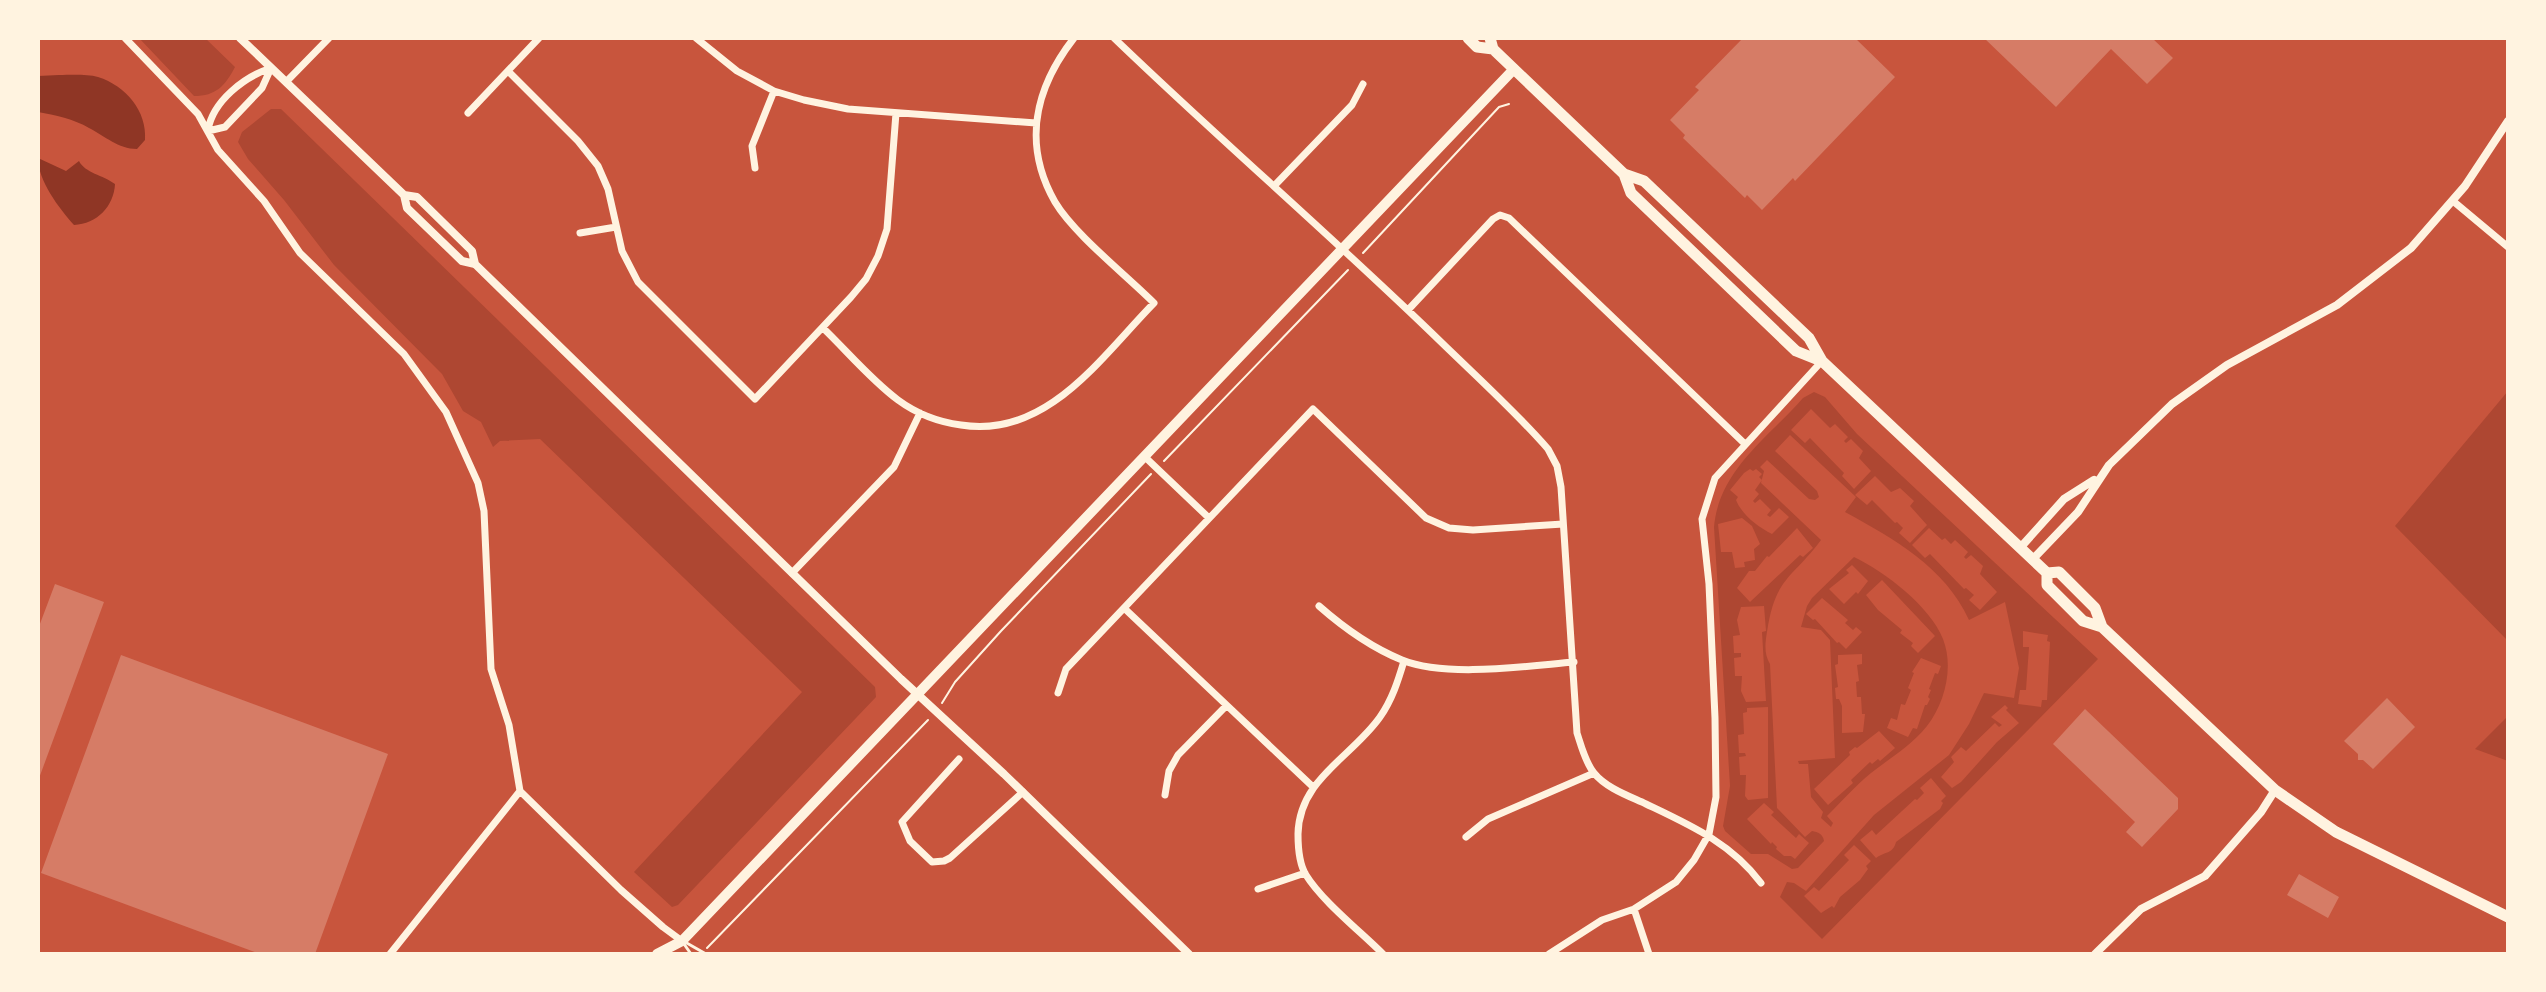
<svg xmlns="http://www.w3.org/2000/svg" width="2546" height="992" viewBox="0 0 2546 992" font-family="'DejaVu Sans',sans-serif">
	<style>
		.green { fill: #ae4732; fill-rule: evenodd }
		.water { fill: #8f3625 }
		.building { fill: #d67c66 }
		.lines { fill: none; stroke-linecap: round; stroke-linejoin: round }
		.path { stroke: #fff3e0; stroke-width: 2 }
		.service { stroke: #fff3e0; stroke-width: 3 }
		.minor { stroke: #fff3e0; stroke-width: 7 }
		.tertiary { stroke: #fff3e0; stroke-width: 8 }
		.secondary { stroke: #fff3e0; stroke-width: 10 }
		.trunk { stroke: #fff3e0; stroke-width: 11 }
	</style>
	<rect width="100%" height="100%" fill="#c8553d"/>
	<path class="green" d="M139 38H205L235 67C225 86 216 96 194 96Z
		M271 109H281L875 687 876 697 678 905 672 907 634 872 802 692 540 439 500 441 493 447 481 422 463 411 442 374 334 265 284 200 248 159 238 142 242 132Z
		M2508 391V641L2395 526Z
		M1814 392 1825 397 1857 434 2098 659 1822 939 1780 897 1787 882 1794 883 1806 891 1874 815 1949 755 1969 724 1984 693 2014 698 2019 668 2005 602 1969 620C1945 567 1894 539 1845 512L1856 497 1790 435 1775 451 1817 491 1819 497 1815 500 1809 499 1767 460 1760 467 1764 471 1761 483 1821 540C1792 579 1775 577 1767 632 1765 644 1764 654 1770 664L1777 808 1805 837 1812 831C1818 832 1823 834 1824 841L1798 868 1792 869 1768 854H1751L1725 831 1723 826 1730 786 1714 527C1719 470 1768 438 1803 398ZM1811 409 1830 428 1835 424 1848 437 1844 441 1846 443 1851 439 1863 451 1859 458 1871 471 1854 489 1842 476 1844 473 1810 438 1805 443 1791 430ZM1750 469 1753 471 1756 469 1762 474 1759 477 1762 480 1755 490 1759 494 1753 501 1755 503 1760 499 1771 510 1767 515 1770 517 1779 508 1789 517 1772 534C1758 527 1742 515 1736 500L1738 497 1730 490 1744 473ZM1875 476 1891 492 1900 488 1914 501 1910 506 1927 525 1910 543 1899 533 1903 528 1897 522 1895 523 1872 500 1867 505 1855 495ZM1742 518 1752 526 1760 544 1754 549 1755 560 1744 562 1745 567 1735 568 1732 552H1721L1718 524ZM1797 528 1813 548 1803 557 1800 555 1750 602 1737 588 1749 571H1755L1767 556 1769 557ZM1929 528 1942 540 1945 538 1951 544 1955 540 1968 552 1964 557 1966 559 1971 555 1983 566 1980 574 1997 592 1980 610 1969 600 1974 595 1966 588 1964 589 1930 554 1925 558 1912 545ZM1764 606 1766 631 1762 632 1766 701 1746 702 1741 691 1742 676H1735L1734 658 1741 657V653H1734L1733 636 1740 635 1737 620 1741 607ZM2023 631 2048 635 2047 641 2050 642 2047 700H2042L2041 707 2018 704 2020 690H2026L2029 647H2023ZM2005 705 2008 708 2006 710 2019 723 1997 742 1961 782 1952 788 1941 777 1954 762 1951 757 1961 747 1966 751 1995 723 1999 727 2002 725 1991 717ZM1768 707V798L1748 800 1745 796 1746 775H1740L1739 757 1746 756 1745 753H1739L1738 735 1744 734 1743 713 1747 712V708ZM1931 778 1946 796 1941 801 1943 803 1940 809 1896 842C1893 854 1886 851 1876 858L1860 840 1872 830 1876 835 1915 799 1917 800 1924 793 1920 788ZM1764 803 1774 812 1771 815 1796 838 1799 834 1809 843 1795 859 1791 856H1784L1776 849 1777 847 1772 842 1771 844 1747 819ZM1854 845 1871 861 1866 866 1868 869 1860 880 1840 897 1834 908 1832 906 1821 913 1804 896 1814 887 1819 891 1849 860 1844 855Z
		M1854 557C1885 572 1930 606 1943 639 1954 667 1945 703 1927 726 1911 746 1890 758 1871 773 1855 786 1841 802 1827 816L1833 823 1831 827 1821 818 1823 812 1811 797 1808 764H1799L1798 761 1835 758 1830 640 1821 630 1801 627 1807 606 1812 598ZM1852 565 1868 581 1858 594 1856 592 1844 604 1829 589 1849 573 1846 570ZM1882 580 1935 636 1918 653 1911 646 1913 643 1900 633 1902 630 1878 610 1866 595ZM1822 598 1848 620 1845 623 1853 630 1856 627 1862 632 1846 649 1839 642 1837 643 1815 619 1813 620 1806 614ZM1862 654V664L1857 665 1859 681 1856 682 1857 697H1861L1862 714H1865L1863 732 1842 733V706L1839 699H1836L1835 688 1838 687 1835 665 1838 664V655ZM1921 658 1941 666 1938 674 1935 673 1929 689 1931 690 1928 697 1930 699 1927 705H1925L1917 729 1913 728 1908 737 1887 728 1891 718 1897 720 1901 704 1905 705 1911 690 1908 688 1914 673 1912 672ZM1879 731 1895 748 1880 761 1878 759 1872 764 1870 762 1851 780 1853 783 1828 805 1814 789 1850 755 1849 752 1855 747 1857 748Z
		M2508 716V761L2475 749Z"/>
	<path class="water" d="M59 75C71 75 87 74 98 77 126 86 147 111 145 140L137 149C118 149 105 136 89 128 74 119 55 115 38 112V76Z
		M38 158 66 171 79 161C85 173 103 175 115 184 114 206 97 224 74 225 59 208 38 181 38 158Z"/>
	<path class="building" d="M1743 38H1855L1895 77 1795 181 1793 178 1762 210 1747 195 1745 198 1683 138 1685 135 1670 120 1699 90 1695 87Z
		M1984 38H2152L2173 58 2147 84 2111 49 2056 107Z
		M55 584 104 602 38 781V629Z
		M121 655 388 754 315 954H260L41 873Z
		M2387 698 2415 727 2373 769 2363 760H2358V754L2344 741Z
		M2085 709 2178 798V809L2142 847 2126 832 2135 822 2053 744Z
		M2299 874 2339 897 2328 918 2287 895Z"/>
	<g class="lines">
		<path class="path" d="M1363 253 1499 107 1509 104
			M1164 461 1348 270
			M942 703 955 682 1001 631 1151 474
			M707 948 928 720"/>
		<path class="service" d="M685 942 706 954
			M684 944 691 954"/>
		<path class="minor" d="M125 38 198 114 218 150 264 201 300 253 404 354 446 412 478 483 484 511 491 669 509 725 520 791 621 890 663 927 682 941
			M696 38 737 71 774 91 804 100 848 109 1036 123
			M1114 38C1221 141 1334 238 1440 341 1477 377 1515 411 1548 449L1557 466 1561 487 1577 733C1581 745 1585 762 1594 773 1606 788 1629 796 1646 804 1690 825 1731 843 1761 883
			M508 71 578 141 598 166 608 189 622 251 638 282 755 399 851 297 866 279 878 256 887 229 896 113
			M286 82 329 38
			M468 113 539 38
			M208 130C213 101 244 77 271 68
			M208 131 225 127 262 88 271 68
			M755 168 752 146 774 91
			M1275 185 1352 105 1363 84
			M2453 201 2508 247
			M580 233 616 227
			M1408 310 1493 219 1500 215 1509 218 1745 444
			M823 328C847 351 871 380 898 400 917 414 938 422 961 425 1047 439 1101 357 1154 303 1126 275 1074 234 1055 202 1022 144 1035 88 1074 38
			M1145 457 1209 518
			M792 573 894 467 920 413
			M1319 606C1344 628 1370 647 1402 660 1446 678 1527 666 1574 662
			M1124 608 1312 786
			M1058 693 1066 669 1313 409 1426 518 1449 528 1473 530 1563 524
			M959 759 902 822 910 841 932 862 944 861 950 858 1023 792
			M1165 795 1169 771 1178 755 1226 706
			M1466 837 1488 819 1594 773
			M1258 889 1305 873
			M1634 909 1649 954
			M390 954 520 791
			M1383 954C1361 932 1322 901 1306 875 1299 864 1298 847 1298 834 1299 779 1352 757 1380 717 1392 700 1398 681 1404 661
			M1549 954 1602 920 1634 909 1676 882 1694 860 1709 834 1716 797 1715 718 1709 584 1702 519 1715 478 1822 361"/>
		<path class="tertiary" d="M240 38 404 195 407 208 462 261 475 264 901 679 1004 774 1189 954
			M404 195 417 197 472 251 475 264
			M2020 548 2064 499 2094 480
			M2032 560 2078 512 2109 465 2172 404 2227 365 2337 305 2411 248 2465 186 2508 121
			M2095 954 2141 909 2205 876 2261 812 2275 790"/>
		<path class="secondary" d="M657 954 682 941 1514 69"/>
		<path class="trunk" d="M1468 38 1477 47 1493 49
			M1490 38 1493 49 1624 174 1644 181 1809 338 1822 361 2047 573V585L2083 621 2102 627 2275 790 2336 832 2508 917
			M1624 174 1631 193 1796 351 1821 361
			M2047 573 2059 572 2095 608 2102 627"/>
	</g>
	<rect width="2546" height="992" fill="none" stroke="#fff3e0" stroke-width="80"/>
</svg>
